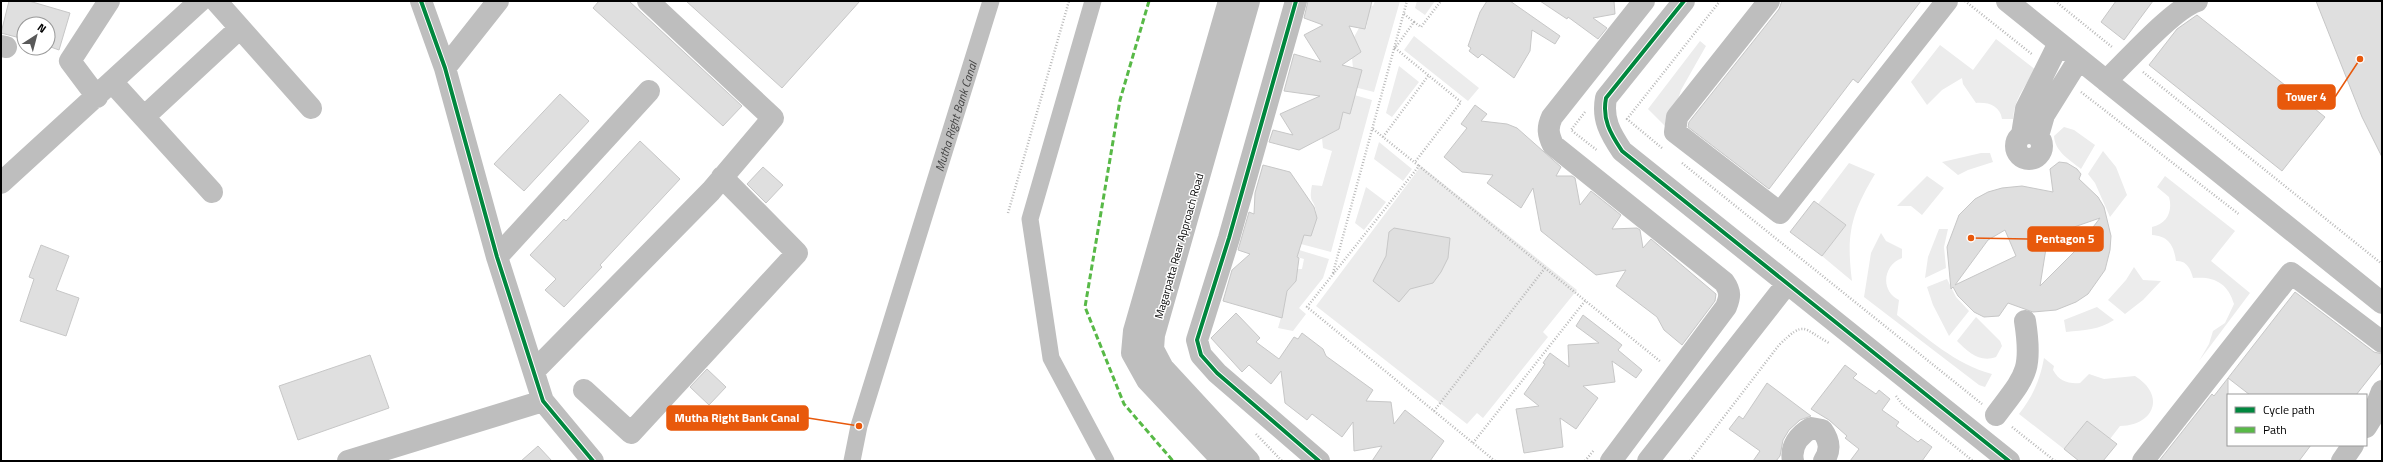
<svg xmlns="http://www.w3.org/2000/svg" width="2383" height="462" viewBox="0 0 2383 462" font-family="'Titillium Web',sans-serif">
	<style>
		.green { fill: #ececec }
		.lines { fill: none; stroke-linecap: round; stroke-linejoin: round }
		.canal { stroke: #bfbfbf; stroke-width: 17 }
		.building { fill: #dfdfdf; stroke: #c7c7c7; fill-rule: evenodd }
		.path { stroke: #b9b9b9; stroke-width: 2.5; stroke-dasharray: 1 2; stroke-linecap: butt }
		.minor { stroke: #bebebe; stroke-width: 22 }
		.quiet { stroke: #58b947; stroke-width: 3; stroke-dasharray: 6 3; stroke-linecap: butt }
		.cycleway-casing { stroke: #fff; stroke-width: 6 }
		.cycleway { stroke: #00873e; stroke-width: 4 }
		.labels { text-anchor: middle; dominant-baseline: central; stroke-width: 3; stroke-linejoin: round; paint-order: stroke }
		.street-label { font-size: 11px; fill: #000; stroke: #fff }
		.water-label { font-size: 12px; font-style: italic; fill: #444; stroke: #fff }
		.leader { fill: none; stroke: #e8590c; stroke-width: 1.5 }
		.callout-dot { fill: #e8590c; stroke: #fff; stroke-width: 1.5 }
		.callout { fill: #e8590c; stroke: #e8590c; stroke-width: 1.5 }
		.callout-label { font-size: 12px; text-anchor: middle; font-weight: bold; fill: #fff }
	</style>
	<rect width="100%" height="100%" fill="#fff"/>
	<path class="green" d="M1375 1H1400L1374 92 1342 84 1353 68 1352 58 1361 52 1354 37 1359 28 1366 29 1368 19 1362 17 1366 3 1373 6Z
		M1417 1H1435L1425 15 1415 8Z
		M1414 36 1479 88 1468 101 1404 50Z
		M1996 39 2036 70C2025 85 2014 100 2013 119H2002C2000 106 1989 102 1976 103L1963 84 1962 78 1942 90 1927 105 1911 82 1940 45 1973 70Z
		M1700 41 1706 46 1681 90 1668 129 1648 109Z
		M1399 66 1419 82 1392 117 1386 113Z
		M1340 91 1372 100 1331 252 1301 244 1303 234 1311 236C1313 229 1316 221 1316 213 1315 198 1308 205 1312 185L1322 186 1332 151 1323 148 1322 138 1339 129 1343 112 1350 114 1353 102Z
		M2064 127 2074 130 2095 145 2081 169C2070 160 2055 152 2054 136Z
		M1379 142 1412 169 1403 181 1374 159Z
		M2103 151 2116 167 2127 195 2110 217 2095 183 2088 174Z
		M1981 153H1990L1993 162 1968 170 1958 175 1942 162Z
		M1849 163 1875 174C1851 214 1846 234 1852 281L1822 256 1846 225 1818 204Z
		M1421 166 1577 290 1543 332 1548 337 1483 418 1477 413 1467 424 1316 306Z
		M1927 176 1944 188 1922 215 1911 206H1897Z
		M2165 176 2235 231 2211 261 2250 293 2199 361 2209 344 2213 331 2225 323 2234 304C2228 283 2214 276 2193 278 2191 270 2187 260 2176 261 2174 246 2169 236 2152 235V227C2167 224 2173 211 2169 197L2157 187Z
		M1366 187 1386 202 1364 230 1355 223Z
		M1939 229H1948L1944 247 1946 268 1925 278 1928 257Z
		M1881 233 1886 241 1902 249V258C1883 265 1880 291 1899 300L1897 315C1926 337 1956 365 1992 374L1985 387 1979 385 1864 297 1871 253Z
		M1299 250 1329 259 1323 278 1299 308 1306 314 1293 331 1278 328 1284 307 1283 296 1296 281 1297 269H1302L1304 259 1297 257Z
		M2134 267 2143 280 2161 281 2143 300 2125 314 2108 300 2126 280Z
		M1947 279 1956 297 1969 311 1949 336 1933 305 1927 287Z
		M2097 307 2114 320C2099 330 2084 330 2066 332L2064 320Z
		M1976 317 2000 341 2002 346 1996 357C1980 363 1968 352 1957 341Z
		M2044 358 2054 366 2053 370C2059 381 2068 384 2080 383L2089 374 2104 379 2135 376C2167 396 2153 426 2120 426L2110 439 2087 421 2064 449 2019 414C2033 396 2040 380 2044 358Z"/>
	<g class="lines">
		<g class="canal">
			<path d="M1093 1 1030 219 1051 358 1106 461"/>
			<path id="s1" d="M852 461 859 426 991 1"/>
		</g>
	</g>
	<path class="building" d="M9 1H29L70 13 59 50 48 46V24H24V39L1 33Z
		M599 1H629L742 106 723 126 593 8Z
		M686 1H860L782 88Z
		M1308 1H1372L1365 29 1349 26 1361 52 1342 65 1362 70 1350 114 1343 112 1339 129 1299 150 1269 142 1273 130 1293 135 1280 114 1320 96 1284 91 1294 54 1321 62 1304 35 1323 25 1304 18Z
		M1487 1H1510L1560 36 1555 44 1532 30 1530 51 1514 78 1482 54 1478 58 1469 51 1471 48 1468 46 1480 12Z
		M1540 1H1614L1615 14 1593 18 1607 28 1598 39 1568 17 1567 19Z
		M1782 1H1921L1858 83 1853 79 1769 189 1688 127 1689 122 1779 9Z
		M2116 1H2153L2124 40 2101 22Z
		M2316 1H2382V157L2362 117Z
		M2197 15 2325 117 2282 171 2149 65 2177 29Z
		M560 94 589 121 524 191 494 164Z
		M1475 105 1487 114 1481 121 1507 124 1517 128 1561 167 1556 176H1572L1575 178 1580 205 1591 191 1621 215 1612 229 1637 228 1640 230 1643 248 1651 239 1716 294 1715 301 1682 345 1664 330 1657 317 1616 286 1626 270 1596 275 1541 231 1533 188 1521 208 1487 183 1493 175 1462 172 1444 157 1467 128 1461 124Z
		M640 141 680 179 600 265 602 267 564 307 545 290 556 279 530 255 564 219 566 221Z
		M2059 162 2067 163 2077 169 2081 174 2079 179 2098 197 2104 207 2111 236 2110 250 2105 270 2088 294 2076 302 2056 310 2033 312 2008 303 1999 316 1984 317 1974 312 1958 296 1953 287 1951 289 1947 247 1959 215 1975 199 1988 192 2002 188 2022 186 2053 192 2050 169ZM2100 218 2074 252 2040 286 2048 236ZM2005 230 2016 256 1955 285 1988 240Z
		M1263 165 1290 172 1314 207 1317 218 1311 236 1304 235 1297 257 1299 258 1296 281 1287 291 1282 318 1223 301 1232 270 1250 254 1238 250 1249 212 1254 214 1255 193Z
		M763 167 783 185 766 203 747 184Z
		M1814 201 1846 225 1822 256 1790 232Z
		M1394 228 1450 238 1448 258 1441 272 1433 283 1410 289 1399 302 1373 281 1386 256 1389 232Z
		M41 245 69 256 56 290 79 298 66 336 20 321 34 279 29 277Z
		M2295 292 2374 352 2382 354V362L2356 395H2250L2228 378Z
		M1236 313 1260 338 1256 342 1279 359 1294 337 1298 339 1302 333 1323 349 1326 356 1373 390 1366 401 1391 402 1394 424 1405 410 1444 441 1430 461H1372L1382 446 1354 451 1353 422 1342 437 1312 414 1307 420 1285 403 1281 371 1271 384 1249 365 1242 372 1211 338Z
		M1583 315 1622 345 1618 350 1642 370 1636 378 1612 361 1615 382 1583 386 1598 398 1576 429 1560 418 1563 447 1524 453 1516 409 1539 406 1524 394 1545 364 1543 363 1550 353 1569 367 1568 345 1599 343 1576 326Z
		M370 355 389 408 298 440 279 386Z
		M1845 365 1857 374 1853 378 1876 394 1879 390 1890 399 1882 410 1899 422 1896 426 1918 442 1921 439 1932 447 1922 461H1850L1859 449 1845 438 1847 436 1829 420 1811 409Z
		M707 369 726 387 709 405 690 387Z
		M2228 378V445H2311L2299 461H2159L2212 394 2214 396Z
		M1767 383 1811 416 1800 420 1789 430 1783 440 1780 456 1776 461H1753L1760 451 1729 429 1739 416 1743 419Z
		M2087 421 2117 444 2103 461H2079L2064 449Z
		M538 446 552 461H521Z"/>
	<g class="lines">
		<path class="path" d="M1965 1 2033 55
			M2055 1 2112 47
			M1404 14 1414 22 1395 48 1461 102 1415 162
			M1414 22 1421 27 1441 1
			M2143 72 2382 264
			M2081 92 2240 215
			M1585 112 1571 130 1598 151
			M1373 129 1419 166
			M1383 137 1428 76
			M1662 148 1627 119 1720 1
			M1682 163 1982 404
			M1008 213 1069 1
			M1333 273 1407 1
			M1896 396 1902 404 1973 461
			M1434 411 1545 268
			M2012 427 2055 461
			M1256 434 1282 461
			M1473 443 1585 301
			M1495 461 1307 307 1419 166 1661 362
			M1585 461 1594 450
			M1690 461 1779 345C1805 320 1802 328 1829 343"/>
		<path class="minor" d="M216 1 311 108
			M421 1 445 68 497 257 543 401 593 461
			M1249 1 1154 335 1153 349 1163 368 1249 461
			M1296 1 1229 238 1197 340 1201 355 1217 373 1319 461
			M1684 1 1606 98C1602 119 1610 133 1622 151L2009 461
			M1769 1 1677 117 1675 132 1780 213 1947 1
			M2007 1 2382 303
			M1 46 6 47
			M445 68 498 1
			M2106 81C2127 61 2173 9 2197 1
			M113 83 212 192
			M97 97 70 61 109 1
			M144 117 240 28
			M2016 146a13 13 0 1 1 26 0a13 13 0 1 1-26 0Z
			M2022 135 2026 109 2059 43
			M2038 136 2044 115 2079 59
			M1 183 200 1
			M497 257 649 91
			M534 371 711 191 773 118 648 1
			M584 390 631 433 797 253 722 177
			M1996 415C2025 376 2033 372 2025 321
			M2366 427 2371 419 2382 391
			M348 461 543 401
			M1223 461 1147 380 1132 353 1134 331 1229 1
			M1611 461 1726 307C1730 297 1731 292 1724 282L1553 145C1548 134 1547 128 1552 117L1644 1
			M1648 461 1786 285
			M1793 461C1790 446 1799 435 1811 428L1822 430C1830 441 1831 450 1824 461
			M2143 461 2291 273 2382 342
			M2342 461 2353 445"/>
		<path class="quiet" d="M1149 1 1120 100 1085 307 1124 404 1173 461"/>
		<defs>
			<path id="cycleway" d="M421 1 445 68 497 257 543 401 593 461
				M1296 1 1229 238 1197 340 1201 355 1217 373 1319 461
				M1684 1 1606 98C1602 119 1610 133 1622 151L2009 461"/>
		</defs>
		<use href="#cycleway" class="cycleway-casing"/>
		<use href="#cycleway" class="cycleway"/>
	</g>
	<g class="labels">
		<g class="street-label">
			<text transform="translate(1179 246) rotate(-74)">Magarpatta Rear Approach Road</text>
		</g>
		<g class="water-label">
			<text stroke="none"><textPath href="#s1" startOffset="360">Mutha Right Bank Canal</textPath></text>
		</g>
	</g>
	<path class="leader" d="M2360 59L2335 97M1971 238L2028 239M859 426L808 418"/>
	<g class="callout-dot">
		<circle cx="2360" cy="59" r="4"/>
		<circle cx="1971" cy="238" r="4"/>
		<circle cx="859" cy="426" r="4"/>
	</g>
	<g class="callout">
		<rect x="2278" y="85" width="57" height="24" rx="4"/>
		<rect x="2028" y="227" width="75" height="24" rx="4"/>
		<rect x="667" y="406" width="141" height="24" rx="4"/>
	</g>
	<g class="callout-label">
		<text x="2306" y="101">Tower 4</text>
		<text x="2065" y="243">Pentagon 5</text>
		<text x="737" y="422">Mutha Right Bank Canal</text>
	</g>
	<rect width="2383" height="462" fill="none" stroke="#000000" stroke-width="4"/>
	<rect x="2227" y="394" width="140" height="52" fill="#ffffff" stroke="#999999"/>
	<rect x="2235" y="407" width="20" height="6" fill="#00873e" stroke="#999999"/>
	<text x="2263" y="414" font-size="12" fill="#000000">Cycle path</text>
	<rect x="2235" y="427" width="20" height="6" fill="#58b947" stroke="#999999"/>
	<text x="2263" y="434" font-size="12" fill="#000000">Path</text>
	<g transform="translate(36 36) rotate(36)"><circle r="19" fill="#ffffff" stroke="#999999"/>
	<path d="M0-3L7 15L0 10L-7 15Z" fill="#595959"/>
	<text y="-6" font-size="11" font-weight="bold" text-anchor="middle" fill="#000000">N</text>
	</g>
</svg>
